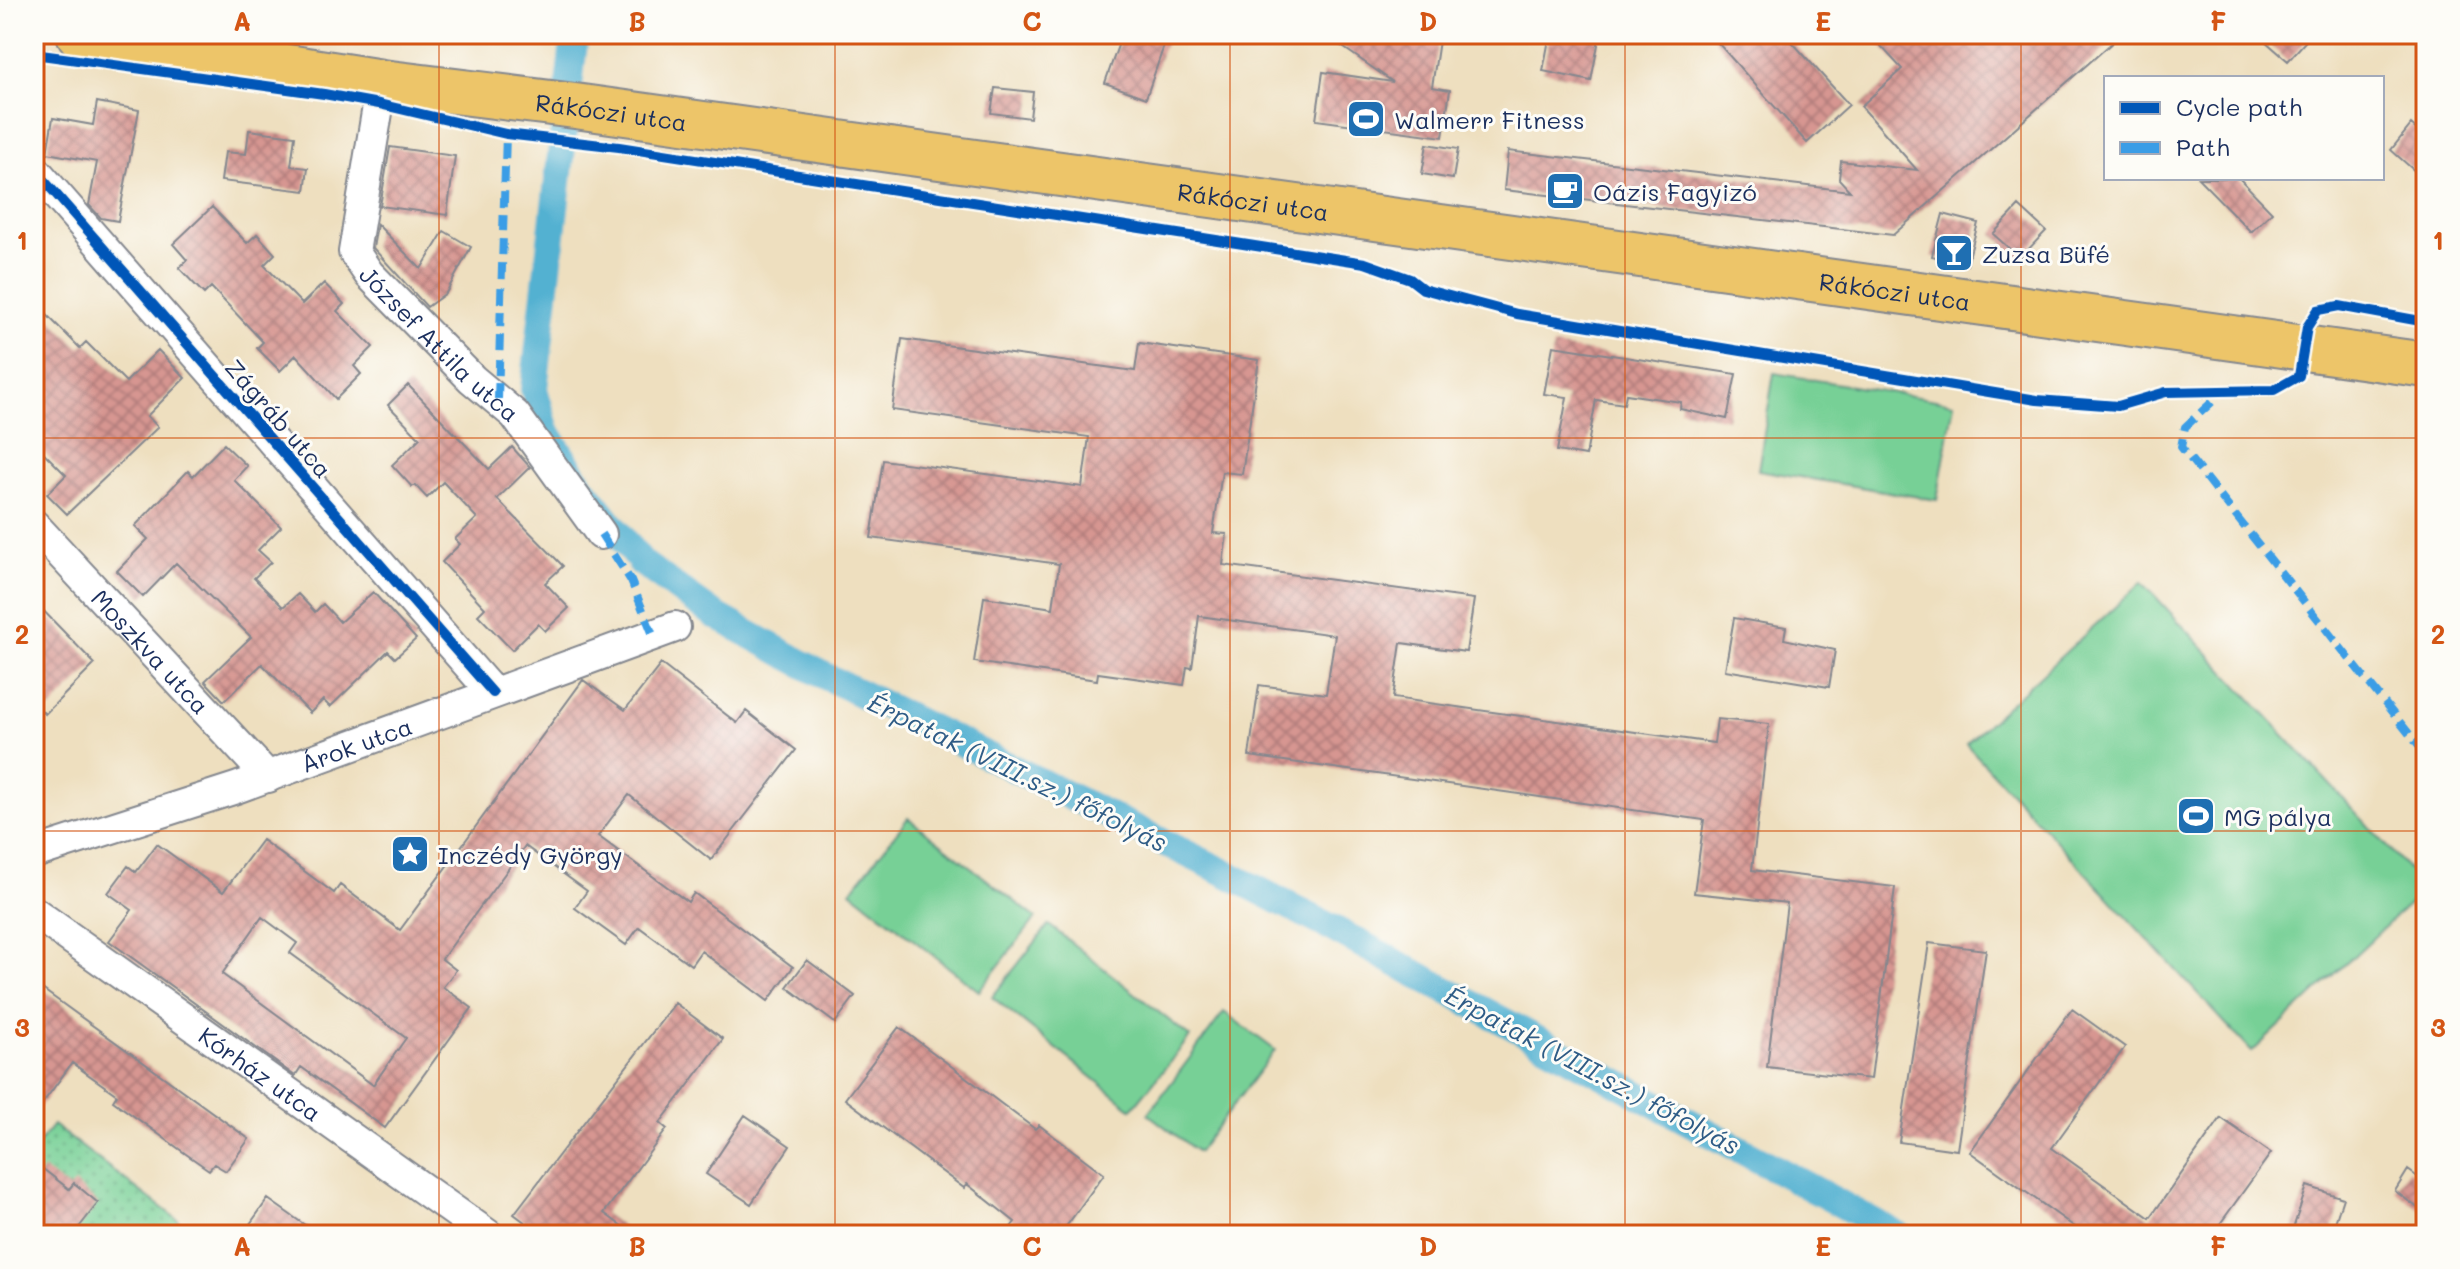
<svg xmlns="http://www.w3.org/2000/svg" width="2460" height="1269" viewBox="0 0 2460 1269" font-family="Mali,sans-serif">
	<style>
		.park { fill: url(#park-dots); stroke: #49807a; stroke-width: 2 }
		.garden { fill: #77d096; stroke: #49807a; stroke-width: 2 }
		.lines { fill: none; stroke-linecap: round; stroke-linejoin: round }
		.canal { stroke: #53b1d1; stroke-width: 28 }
		.building { fill: url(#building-cross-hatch); fill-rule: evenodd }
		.street-casing { stroke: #84878e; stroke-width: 34 }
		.primary-casing { stroke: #84878e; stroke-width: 48 }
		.street { stroke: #fff; stroke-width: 30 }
		.primary { stroke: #edc569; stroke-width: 44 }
		.quiet { stroke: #3b9de6; stroke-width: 8; stroke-dasharray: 16 8; stroke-linecap: butt }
		.cycleway-casing { stroke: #fdfcf7; stroke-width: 15 }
		.cycleway { stroke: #0057b8; stroke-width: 10 }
		.grid { fill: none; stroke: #d45514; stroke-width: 2; stroke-opacity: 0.55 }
		.labels { text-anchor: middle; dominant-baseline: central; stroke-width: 6; stroke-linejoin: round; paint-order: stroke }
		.street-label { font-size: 24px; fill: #1b2f5e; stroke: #fdfcf7 }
		.poi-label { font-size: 24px; fill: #1b2f5e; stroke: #fdfcf7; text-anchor: start }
		.water-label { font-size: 26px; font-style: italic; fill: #2f5c86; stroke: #fdfcf7 }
		.neatline { fill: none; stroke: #d45514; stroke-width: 3 }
		.grid-label { font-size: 26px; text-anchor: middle; font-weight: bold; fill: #d45514 }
	</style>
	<defs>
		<pattern id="park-dots" width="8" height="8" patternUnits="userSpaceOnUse" patternTransform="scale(2)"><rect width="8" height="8" fill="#77d096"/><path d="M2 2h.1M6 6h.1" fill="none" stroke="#61a97e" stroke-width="1.8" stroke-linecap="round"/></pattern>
		<pattern id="building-cross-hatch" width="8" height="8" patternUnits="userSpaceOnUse" patternTransform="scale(2)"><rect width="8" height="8" fill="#d79691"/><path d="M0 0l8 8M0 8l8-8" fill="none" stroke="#ae7b7a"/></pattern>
	</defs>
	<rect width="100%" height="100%" fill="#fdfcf7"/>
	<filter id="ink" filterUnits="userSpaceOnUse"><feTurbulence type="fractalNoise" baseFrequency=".0125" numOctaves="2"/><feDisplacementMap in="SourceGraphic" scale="16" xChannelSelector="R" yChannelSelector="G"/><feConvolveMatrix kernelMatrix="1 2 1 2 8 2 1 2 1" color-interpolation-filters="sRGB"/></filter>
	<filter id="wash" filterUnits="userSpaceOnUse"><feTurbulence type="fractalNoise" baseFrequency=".006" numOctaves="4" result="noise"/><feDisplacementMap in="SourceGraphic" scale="32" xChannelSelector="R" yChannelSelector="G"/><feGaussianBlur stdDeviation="1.8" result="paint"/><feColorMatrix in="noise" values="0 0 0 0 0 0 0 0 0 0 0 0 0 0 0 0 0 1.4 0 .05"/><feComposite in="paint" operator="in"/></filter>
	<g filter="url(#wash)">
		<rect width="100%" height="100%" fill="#eedfbf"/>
		<path class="park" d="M53 1125 178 1220 187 1235H34V1149Z"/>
		<path class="garden" d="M1774 373 1954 403 1937 500 1758 470Z
			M2142 582 2426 888 2252 1052 1966 744Z
			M908 818 1036 918 979 991 851 891Z
			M1049 925 1190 1037 1132 1109 992 997Z
			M1224 1012 1275 1050 1198 1152 1148 1114Z"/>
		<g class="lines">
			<path class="canal" d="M575 34 534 389 546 431 579 483 642 563 713 614 821 674 1220 870 1328 926 1898 1235"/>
		</g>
		<g id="blocks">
			<path class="building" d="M1122 34H1168L1146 98 1105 83Z
				M1324 34H1440L1432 87 1450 90 1443 137 1316 120 1323 72 1393 82Z
				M1550 34H1600L1591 81 1543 71Z
				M1710 34H1785L1849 105 1807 143Z
				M1870 34H2122L1893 235 1504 190 1508 151 1850 191 1839 179 1841 161 1917 170 1861 106 1902 69Z
				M2257 34H2312L2288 61Z
				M995 88 1033 92 1030 118 991 113Z
				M97 102 139 110 118 221 101 218 89 205 97 162 47 153 53 118 93 125Z
				M2411 125 2426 138V181L2391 150Z
				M249 130 295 136 291 166 308 168 305 191 221 181 225 152 246 154Z
				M1427 144 1458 149 1453 179 1422 174Z
				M390 147 455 156 447 215 380 206Z
				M2198 178H2239L2272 212 2251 232Z
				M2019 206 2046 231 2020 258 1993 234Z
				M212 207 247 243 257 234 275 254 264 265 302 304 324 283 344 304 337 311 373 347 354 366 361 374 336 399 296 355 280 371 257 348 263 342 211 287 204 294 179 268 187 260 173 244Z
				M1943 214 1978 223 1967 265 1932 256Z
				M377 224 421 269 444 231 471 247 446 293 427 307 373 248Z
				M34 302 80 348 86 342 126 382 158 350 185 378 147 416 158 427 67 514 47 494 66 475 34 443Z
				M902 339 1135 371 1139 343 1259 360 1242 474 1222 472 1213 533 1227 534 1223 565 1474 599 1466 652 1401 643 1393 698 1714 743 1717 719 1769 724 1752 870 1895 887 1871 1079 1767 1067 1787 903 1694 893 1704 820 1249 756 1259 685 1326 694 1335 635 1199 616 1192 668 1187 667 1184 685 1098 673 1097 680 974 662 984 597 1053 608 1059 564 871 538 883 460 1082 487 1089 437 892 410Z
				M1553 346 1736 374 1727 419 1680 409 1681 402 1626 394 1624 404 1596 400 1586 456 1557 451 1567 397 1544 394Z
				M408 385 489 469 512 447 530 467 497 499 563 566 545 583 569 608 545 631 538 624 512 650 478 615 485 608 442 562 460 544 455 539 477 518 443 482 427 498 415 485 412 487 392 465 420 438 388 405Z
				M224 444 247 466 234 480 281 527 258 550 271 562 254 578 283 607 298 594 315 612 323 604 340 622 373 592 416 639 395 658 388 651 330 707 323 700 310 713 262 664 224 701 205 681 251 637 176 563 143 597 117 571 148 539 135 526 188 471 193 476Z
				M34 601 95 664 45 714 34 703Z
				M1734 618 1786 627 1784 639 1835 650 1829 687 1725 670Z
				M661 664 737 723 746 711 796 750 711 860 629 795 598 836 688 902 694 893 793 967 768 1001 701 951 691 965 639 927 626 945 575 908 587 891 525 846 442 959 456 970 443 987 472 1008 385 1128 301 1067 295 1076 109 941 132 910 108 893 128 866 136 872 157 844 223 892 262 840 334 893 340 885 400 930 583 680 625 710ZM262 917 297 943 290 953 406 1038 373 1085 222 974Z
				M1929 943 1986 950 1957 1150 1899 1142Z
				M807 960 855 996 835 1023 787 987Z
				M34 983 249 1139 226 1171 214 1164 209 1170 186 1154 113 1101 117 1095 72 1063 34 1115Z
				M675 1003 723 1039 660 1123 667 1129 604 1213 634 1235H542L514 1214Z
				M2072 1009 2125 1047 2052 1148 2150 1218 2221 1118 2271 1153 2212 1235H2086L1970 1152Z
				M899 1027 1035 1129 1039 1125 1104 1174 1060 1235H1005L1015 1222 967 1184 964 1188 845 1099Z
				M745 1115 790 1146 751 1204 706 1174Z
				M43 1169 69 1189 74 1183 98 1203 73 1235H34V1181Z
				M2408 1170 2426 1183V1214L2395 1191Z
				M2307 1186 2343 1198 2331 1235H2291Z
				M268 1199 319 1235H242Z"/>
		</g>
	</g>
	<g filter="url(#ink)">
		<use href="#blocks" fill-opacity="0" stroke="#84878e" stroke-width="2"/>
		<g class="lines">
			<defs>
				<g id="street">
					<path id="s1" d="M382 82 354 252 369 274 472 379 515 415 601 534"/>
					<path d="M34 169 493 693"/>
					<path id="s2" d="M34 525 268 777"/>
					<path id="s3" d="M34 853 236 788 675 627"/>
					<path id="s4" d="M34 912 488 1235"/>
				</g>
				<g id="primary">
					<path id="s5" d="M79 34 382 82 575 106 2426 365"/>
				</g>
			</defs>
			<use href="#street" class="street-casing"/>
			<use href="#primary" class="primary-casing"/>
			<use href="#street" class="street"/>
			<use href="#primary" class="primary"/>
			<path class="quiet" d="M498 399 506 134
				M2212 402 2185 427 2181 447 2426 755
				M601 534 631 581 653 635"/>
			<defs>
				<path id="cycleway" d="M34 54 324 94 379 104 506 134 619 147 1365 263 1410 279 1423 289 1517 314 2037 400 2118 406 2166 392 2274 390 2299 376 2307 327 2318 310 2339 306 2426 322
					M34 169 493 693"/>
			</defs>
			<use href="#cycleway" class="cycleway-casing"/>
			<use href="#cycleway" class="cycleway"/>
		</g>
	</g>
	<path class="grid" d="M439 34V1235M835 34V1235M1230 34V1235M1625 34V1235M2021 34V1235M34 438H2426M34 831H2426"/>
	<defs>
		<symbol id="stadium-square" viewBox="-11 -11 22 22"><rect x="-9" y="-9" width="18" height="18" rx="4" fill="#1f6fb2" stroke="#fdfcf7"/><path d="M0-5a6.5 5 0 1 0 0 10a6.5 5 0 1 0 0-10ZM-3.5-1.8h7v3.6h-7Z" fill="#fff"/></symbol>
		<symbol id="cafe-square" viewBox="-11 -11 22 22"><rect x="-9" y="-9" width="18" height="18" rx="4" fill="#1f6fb2" stroke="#fdfcf7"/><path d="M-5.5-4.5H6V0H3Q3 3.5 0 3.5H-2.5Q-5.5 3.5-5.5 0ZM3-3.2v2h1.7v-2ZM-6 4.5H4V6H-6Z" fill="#fff"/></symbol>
		<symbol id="bar-square" viewBox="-11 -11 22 22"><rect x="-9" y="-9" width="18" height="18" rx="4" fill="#1f6fb2" stroke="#fdfcf7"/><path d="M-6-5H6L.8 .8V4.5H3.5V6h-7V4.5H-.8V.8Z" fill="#fff"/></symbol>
		<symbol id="sight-square" viewBox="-11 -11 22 22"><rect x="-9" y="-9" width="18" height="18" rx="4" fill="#1f6fb2" stroke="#fdfcf7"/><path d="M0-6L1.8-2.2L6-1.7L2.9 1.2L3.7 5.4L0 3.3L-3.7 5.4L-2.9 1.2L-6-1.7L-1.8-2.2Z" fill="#fff"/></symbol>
	</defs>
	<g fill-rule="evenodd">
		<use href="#stadium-square" x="1344" y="97" width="44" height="44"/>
		<use href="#cafe-square" x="1543" y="169" width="44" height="44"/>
		<use href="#bar-square" x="1932" y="231" width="44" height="44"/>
		<use href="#stadium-square" x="2174" y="794" width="44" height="44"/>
		<use href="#sight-square" x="388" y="832" width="44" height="44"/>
	</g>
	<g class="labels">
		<g class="street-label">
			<text stroke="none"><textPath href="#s5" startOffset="538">Rákóczi utca</textPath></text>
			<text stroke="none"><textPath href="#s5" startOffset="1186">Rákóczi utca</textPath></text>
			<text stroke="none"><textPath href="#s5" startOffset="1834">Rákóczi utca</textPath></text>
			<text stroke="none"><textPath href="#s1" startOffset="298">József Attila utca</textPath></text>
			<text transform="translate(279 418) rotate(49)">Zágráb utca</text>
			<text stroke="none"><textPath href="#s2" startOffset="172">Moszkva utca</textPath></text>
			<text stroke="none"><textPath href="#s3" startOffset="340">Árok utca</textPath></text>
			<text stroke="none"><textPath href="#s4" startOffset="278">Kórház utca</textPath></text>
		</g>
		<g class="poi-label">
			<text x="1394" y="119">Walmerr Fitness</text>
			<text x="1593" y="191">Oázis Fagyizó</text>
			<text x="1982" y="253">Zuzsa Büfé</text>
			<text x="2224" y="816">MG pálya</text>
			<text x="438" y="854">Inczédy György</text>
		</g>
		<g class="water-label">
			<text transform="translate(1018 772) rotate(26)">Érpatak (VIII.sz.) főfolyás</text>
			<text transform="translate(1593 1070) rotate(28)">Érpatak (VIII.sz.) főfolyás</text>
		</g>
	</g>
	<rect width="2460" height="1269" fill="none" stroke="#fdfcf7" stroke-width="88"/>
	<rect x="2104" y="76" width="280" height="104" fill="#fdfcf7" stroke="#a3aaba" stroke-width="2"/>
	<rect x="2120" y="102" width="40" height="12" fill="#0057b8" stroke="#a3aaba" stroke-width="2"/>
	<text x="2176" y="116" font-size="24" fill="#1b2f5e">Cycle path</text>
	<rect x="2120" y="142" width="40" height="12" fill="#3b9de6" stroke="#a3aaba" stroke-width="2"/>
	<text x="2176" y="156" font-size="24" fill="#1b2f5e">Path</text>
	<rect x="44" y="44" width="2372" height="1181" class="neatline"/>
	<g class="grid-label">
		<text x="242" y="31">A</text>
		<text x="637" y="31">B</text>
		<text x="1032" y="31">C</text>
		<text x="1428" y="31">D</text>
		<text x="1823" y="31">E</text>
		<text x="2218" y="31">F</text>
		<text x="22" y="250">1</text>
		<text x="2438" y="250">1</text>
		<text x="22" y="644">2</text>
		<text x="2438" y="644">2</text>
		<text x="22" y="1037">3</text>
		<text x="2438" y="1037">3</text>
		<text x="242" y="1256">A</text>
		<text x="637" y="1256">B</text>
		<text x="1032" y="1256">C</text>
		<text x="1428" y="1256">D</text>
		<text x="1823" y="1256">E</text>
		<text x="2218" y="1256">F</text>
	</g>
</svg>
